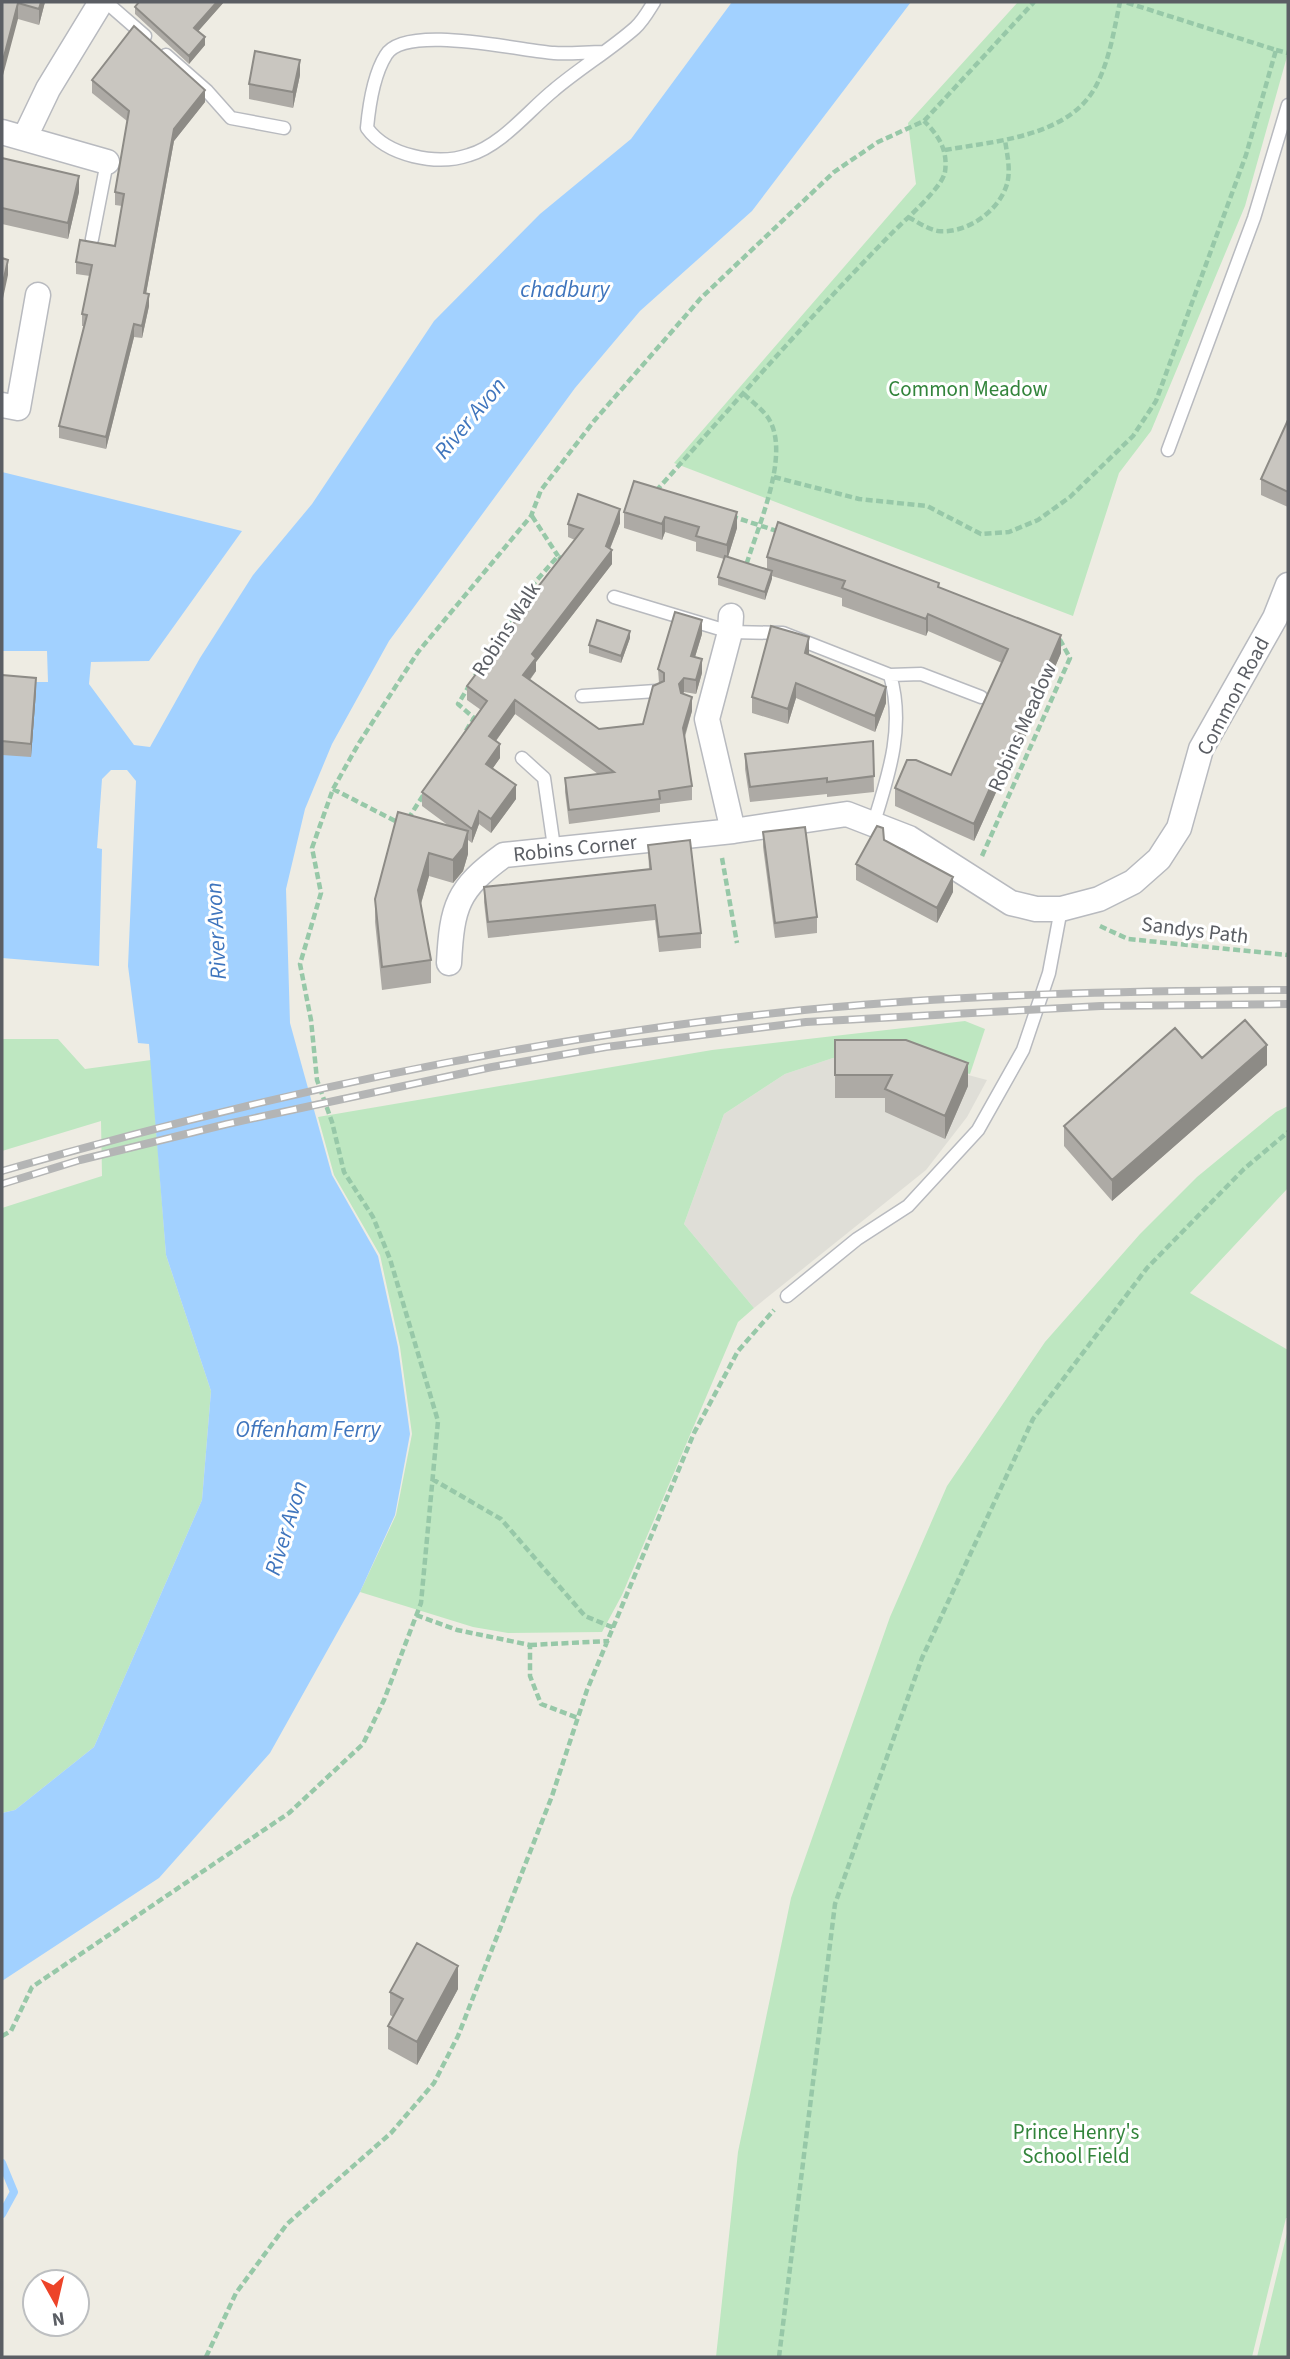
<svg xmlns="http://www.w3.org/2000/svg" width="1290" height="2359" viewBox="0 0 1290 2359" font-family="'Source Sans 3',sans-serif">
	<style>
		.industrial { fill: #dfded7 }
		.green { fill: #bee7c1 }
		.water { fill: #a2d1ff }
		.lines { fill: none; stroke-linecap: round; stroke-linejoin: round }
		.stream { stroke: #a2d1ff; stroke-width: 8 }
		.lane-casing { stroke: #b8babf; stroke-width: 15 }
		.street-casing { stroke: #b8babf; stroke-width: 27 }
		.path { stroke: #97c8a8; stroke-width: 4.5; stroke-dasharray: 7 3.5; stroke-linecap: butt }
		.lane { stroke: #fff; stroke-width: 12 }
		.street { stroke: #fff; stroke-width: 24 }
		.rail-casing { stroke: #b4b5b5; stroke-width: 8 }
		.rail { stroke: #fff; stroke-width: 5; stroke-dasharray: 16; stroke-linecap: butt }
		.wall { fill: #adaaa5 }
		.shaded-wall { fill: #8d8b86 }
		.building { fill: #c9c6c0; stroke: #8d8b86; stroke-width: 2 }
		.labels { text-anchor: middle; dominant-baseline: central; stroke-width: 6; stroke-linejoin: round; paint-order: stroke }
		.park-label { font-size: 21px; fill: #32843b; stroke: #fff }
		.street-label { font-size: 21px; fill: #5b5e64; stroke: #fff }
		.water-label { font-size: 23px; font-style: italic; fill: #3f75bd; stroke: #fff }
	</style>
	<rect width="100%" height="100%" fill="#eeece3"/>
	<path class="industrial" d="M885 1053 987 1080 967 1117 926 1170 754 1308 684 1224 724 1114 785 1074 833 1058Z"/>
	<path class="green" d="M1018 2H1288V53L1245 206 1151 431 1119 473 1073 616 674 463 916 184 908 123Z
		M965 1021 985 1029 970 1074 885 1053 833 1058 785 1074 724 1114 684 1224 754 1308 738 1322 622 1595 602 1632 508 1633 473 1627 360 1592 396 1515 412 1434 400 1347 380 1255 334 1175 318 1117 712 1050Z
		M2 1039H58L85 1069 151 1060 166 1255 211 1391 202 1500 94 1747 15 1810 2 1813V1208L102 1176 101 1121 2 1151Z
		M1288 1106V1188L1190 1293 1288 1350V2218H1286L1252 2357H716L738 2152 791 1898 890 1617 947 1486 1045 1342 1140 1234 1197 1177 1276 1112Z
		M1288 2229V2357H1257Z"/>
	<path class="water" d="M732 2H911L752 211 640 311 575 388 389 641 332 744 305 809 286 889 290 1023 332 1175 378 1256 398 1347 410 1434 395 1515 360 1592 270 1753 159 1878 2 1981V1813L15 1810 94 1747 202 1500 211 1391 166 1255 149 1044 138 1043 128 966 136 781 127 770H111L102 779 97 848 102 849 99 966 2 958V682H48L47 651H2V472L242 531 149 661 91 662 89 684 134 745 150 747 200 658 253 575 312 504 434 321 540 214 631 139Z"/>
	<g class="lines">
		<path class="stream" d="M2 2163 14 2192 2 2214"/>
		<defs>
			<path id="lane" d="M106 2 145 36
				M603 52C587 52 570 54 554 53 521 51 405 23 386 55 374 74 369 106 367 128 387 156 437 166 469 155 502 145 528 111 554 90 580 68 610 50 635 28 643 21 649 10 654 2
				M166 55 207 91 231 118 284 128
				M92 239 107 162
				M1168 450 1254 218 1288 105
				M614 597 730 632 783 633 890 675C905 726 889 774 874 822
				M890 675 921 674 981 697
				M582 696 656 691
				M522 758 544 778 554 847
				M787 1296 857 1239 908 1206 978 1130 1023 1050 1049 973 1061 909"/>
			<path id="street" d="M2 132 107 162
				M25 137 48 89 101 2
				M2 405 18 408 38 295
				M731 616 730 632 707 719 733 831 847 814 909 838 1011 903 1036 909H1061L1099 899 1133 882 1159 859 1179 828 1201 749 1275 618 1288 585
				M449 963C452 906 457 889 504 855L733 831"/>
		</defs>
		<use href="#lane" class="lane-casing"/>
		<use href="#street" class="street-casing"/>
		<path class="path" d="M1276 50 1288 53
			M945 150C995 141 1071 137 1097 84 1110 58 1114 30 1120 2
			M908 217C918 222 927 229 938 231 967 234 999 211 1007 184 1011 170 1007 154 1005 140
			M744 394C752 402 765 411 770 421 790 458 756 531 745 569
			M774 477 859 499 927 506 981 534 1009 532 1038 520 1070 497 1133 436 1156 401 1246 155 1276 50 1125 2
			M656 491C734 404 811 315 893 232 905 220 942 188 945 172 948 150 939 136 924 121
			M532 516 558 556
			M731 516 780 532
			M475 676 529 589 558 556 563 560
			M466 731 474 718 458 704 469 686
			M333 789 401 824
			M408 819 424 794
			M982 856 1070 658 1059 638
			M722 858 737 943
			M1100 926 1128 939 1288 955
			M432 1479 501 1519 585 1616 614 1628
			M416 1615 457 1630 530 1645V1676L541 1704 578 1718
			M530 1645 609 1641
			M2 2036 11 2031 32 1987 289 1813 363 1744 384 1700 421 1603 438 1421 390 1259 373 1217 344 1172 332 1122 317 1080 311 1020 300 964 321 893 312 848 333 789 359 743 418 652 531 516 541 490 594 421 701 298 834 172 878 142 924 121 1034 2
			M206 2357 236 2293 287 2224 391 2133 434 2083 458 2036 552 1796 587 1690 694 1433 738 1351 774 1310
			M779 2357 835 1904 922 1658 1033 1419 1147 1268 1244 1169 1288 1132"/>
		<use href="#lane" class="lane"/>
		<use href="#street" class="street"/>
		<defs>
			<path id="rail" d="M2 1171C263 1095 533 1037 804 1010 965 994 1127 991 1288 990
				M2 1184 80 1160 227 1124 492 1067 606 1047 806 1022 1101 1006 1288 1004"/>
		</defs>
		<use href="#rail" class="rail-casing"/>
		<use href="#rail" class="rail"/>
	</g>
	<path class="wall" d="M2 2H45L39 25 18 19Z
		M224 2 198 31 205 45 189 64 135 14V7Z
		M300 75 293 108 249 99V84Z
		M92 80 205 102 174 141 146 293 149 306 142 338 134 337 106 449 59 438V426L84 326H82V314L90 276 76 274V262L115 246 122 206 115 205V192L127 121 92 93Z
		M2 158 79 192 68 239 2 224Z
		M1288 420V507L1261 495V479Z
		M634 481 737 528 728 557 767 570V557L939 587 1061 653 1007 779 1003 777 974 841 895 806V788L951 775 1002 663 928 631 926 636 842 606V598L772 576 765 600 718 585V577L724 559 696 551V542L665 532 662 540 624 528V512Z
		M620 523 610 549 612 564 536 662V671L530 680 599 729 643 724 659 683 658 669 702 634 695 657 702 673 696 694 684 692 683 693 692 711 685 737 692 786V800L660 804V812L569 824 565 792V778L598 774 515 714 496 741 500 758 492 769 516 799 491 833 479 824 472 843 468 840V854L463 871 453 883 429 876 421 904 431 960V983L382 990 375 922V899L449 826 422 806V792L481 710 467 700V686L513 625V619L575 540 568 537V524Z
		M630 638 621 663 589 653V645Z
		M809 653 808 655 886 703 875 732 796 698 788 724 752 713V697Z
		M2 675 36 691 31 757 2 755Z
		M873 741 874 792 827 797V794L750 802 745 769V754Z
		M763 832 817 917V933L775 938 763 847Z
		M884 840 953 892 937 923 856 880V864Z
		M648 845 701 933V948L659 952 655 920 488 938 484 902V887L649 869Z
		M835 1040 968 1086 945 1139 885 1112V1098H835Z
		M1202 1058 1267 1065 1112 1201 1064 1146V1126Z
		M458 1989 417 2065 388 2049V2026L393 2017 390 2015V1992Z"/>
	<path class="shaded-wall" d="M41 2H45L39 25V9Z
		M217 2H224L194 36V28Z
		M18 3V19L2 79V64Z
		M205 37V45L189 64V56Z
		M300 60V75L293 108V92Z
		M205 90V102L174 141 144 305V293L174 129Z
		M79 176V192L68 239V223Z
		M8 260V275L2 303V287Z
		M149 294V306L142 338V326Z
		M134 324V337L106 449V437Z
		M620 509V523L606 558 612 550V564L536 662V671L523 688V675L532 654 606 546Z
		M737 512V528L727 560V545Z
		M665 517V532L662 540V524Z
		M772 571V579L765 600V592Z
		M928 614V631L926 636V619Z
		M702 620V634L691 670V656Z
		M630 631V638L621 663V656Z
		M1061 635V653L1007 779V761Z
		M809 637V653L805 669V653Z
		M702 659V673L696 694V680Z
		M36 678V691L31 757V744Z
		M684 678V692L679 698V684Z
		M796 683V698L788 724V709Z
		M886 687V703L875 732V716Z
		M692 697V711L683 741V728Z
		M515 700V714L489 750V736Z
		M500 744V758L486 778V764Z
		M1003 759V777L974 841V824Z
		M516 785V799L491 833V819Z
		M479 811V824L472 843V829Z
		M468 831V854L463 871 453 883V860Z
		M429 853V876L418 913V890Z
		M953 877V892L937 923V908Z
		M1267 1045V1065L1112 1201V1180Z
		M968 1063V1086L945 1139V1116Z
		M458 1966V1989L417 2065V2042Z"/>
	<path class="building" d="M2 2H41L39 9 18 3 2 64Z
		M139 2H217L194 28 205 37 189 56 135 7Z
		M134 26 205 90 174 129 144 293 149 294 142 326 134 324 106 437 59 426 87 315 82 314 92 265 76 262 80 240 115 246 124 194 115 192 129 111 92 80Z
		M255 51 300 60 293 92 249 84Z
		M2 158 79 176 68 223 2 208Z
		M2 258 8 260 2 287Z
		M1288 420V492L1261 479Z
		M634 481 737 512 727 545 696 536 699 527 665 517 662 524 624 512Z
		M578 494 620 509 606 546 612 550 532 654 536 658 523 675 599 729 643 724 653 686 664 681V673L658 669 675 612 702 620 691 656 702 659 696 680 684 678 679 684 681 693 692 697 683 728 692 786 659 791 660 799 569 810 565 778 614 772 515 700 489 736 500 744 486 764 516 785 491 819 479 811 472 829 422 792 487 701 467 686 516 621 513 619 583 529 568 524Z
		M778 522 939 583 938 587 1061 635 1007 761 1003 759 974 824 895 788 907 760H916L951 775 1008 649 928 614 926 619 842 588 845 581 767 557Z
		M725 556 772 571 765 592 718 577Z
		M597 620 630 631 621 656 589 645Z
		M771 626 809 637 805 653 886 687 875 716 796 683 788 709 752 697Z
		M2 675 36 678 31 744 2 741Z
		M873 741 874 776 827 782V778L750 787 745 754Z
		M398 812 468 831 463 848 453 860 429 853 418 890 431 960 382 967 375 899Z
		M877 826 883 828 884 840 953 877 937 908 856 864Z
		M805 827 817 917 775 923 763 832Z
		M690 840 701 933 659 937 655 905 488 922 484 887 651 869 648 845Z
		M1245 1020 1267 1045 1112 1180 1064 1126 1175 1028 1202 1058Z
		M835 1040H906L968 1063 945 1116 885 1089 892 1075H835Z
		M417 1943 458 1966 417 2042 388 2026 403 1999 390 1992Z"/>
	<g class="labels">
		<g class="park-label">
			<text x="968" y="389">Common Meadow</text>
			<text x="1076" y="2132">Prince Henry's<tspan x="1076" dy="24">School Field</tspan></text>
		</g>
		<g class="street-label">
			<text transform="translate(506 629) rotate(-57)">Robins Walk</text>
			<text transform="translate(1233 696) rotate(-62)">Common Road</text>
			<text transform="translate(1022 727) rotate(-66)">Robins Meadow</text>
			<text transform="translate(575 848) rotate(-6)">Robins Corner</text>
			<text transform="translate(1195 930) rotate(7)">Sandys Path</text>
		</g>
		<g class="water-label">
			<text x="565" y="289">chadbury</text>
			<text transform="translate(470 418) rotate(-50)">River Avon</text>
			<text transform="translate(216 931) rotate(-93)">River Avon</text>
			<text x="308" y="1429">Offenham Ferry</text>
			<text transform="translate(286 1528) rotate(-73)">River Avon</text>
		</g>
	</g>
	<rect width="1290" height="2359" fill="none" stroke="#5b5e64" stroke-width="7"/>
	<g transform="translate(56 2303) rotate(172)"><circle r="33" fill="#ffffff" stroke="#bdbfc1" stroke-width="2"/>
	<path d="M0-5L12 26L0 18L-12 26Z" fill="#ed4429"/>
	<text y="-10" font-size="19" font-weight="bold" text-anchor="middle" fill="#5b5e64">N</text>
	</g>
</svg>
